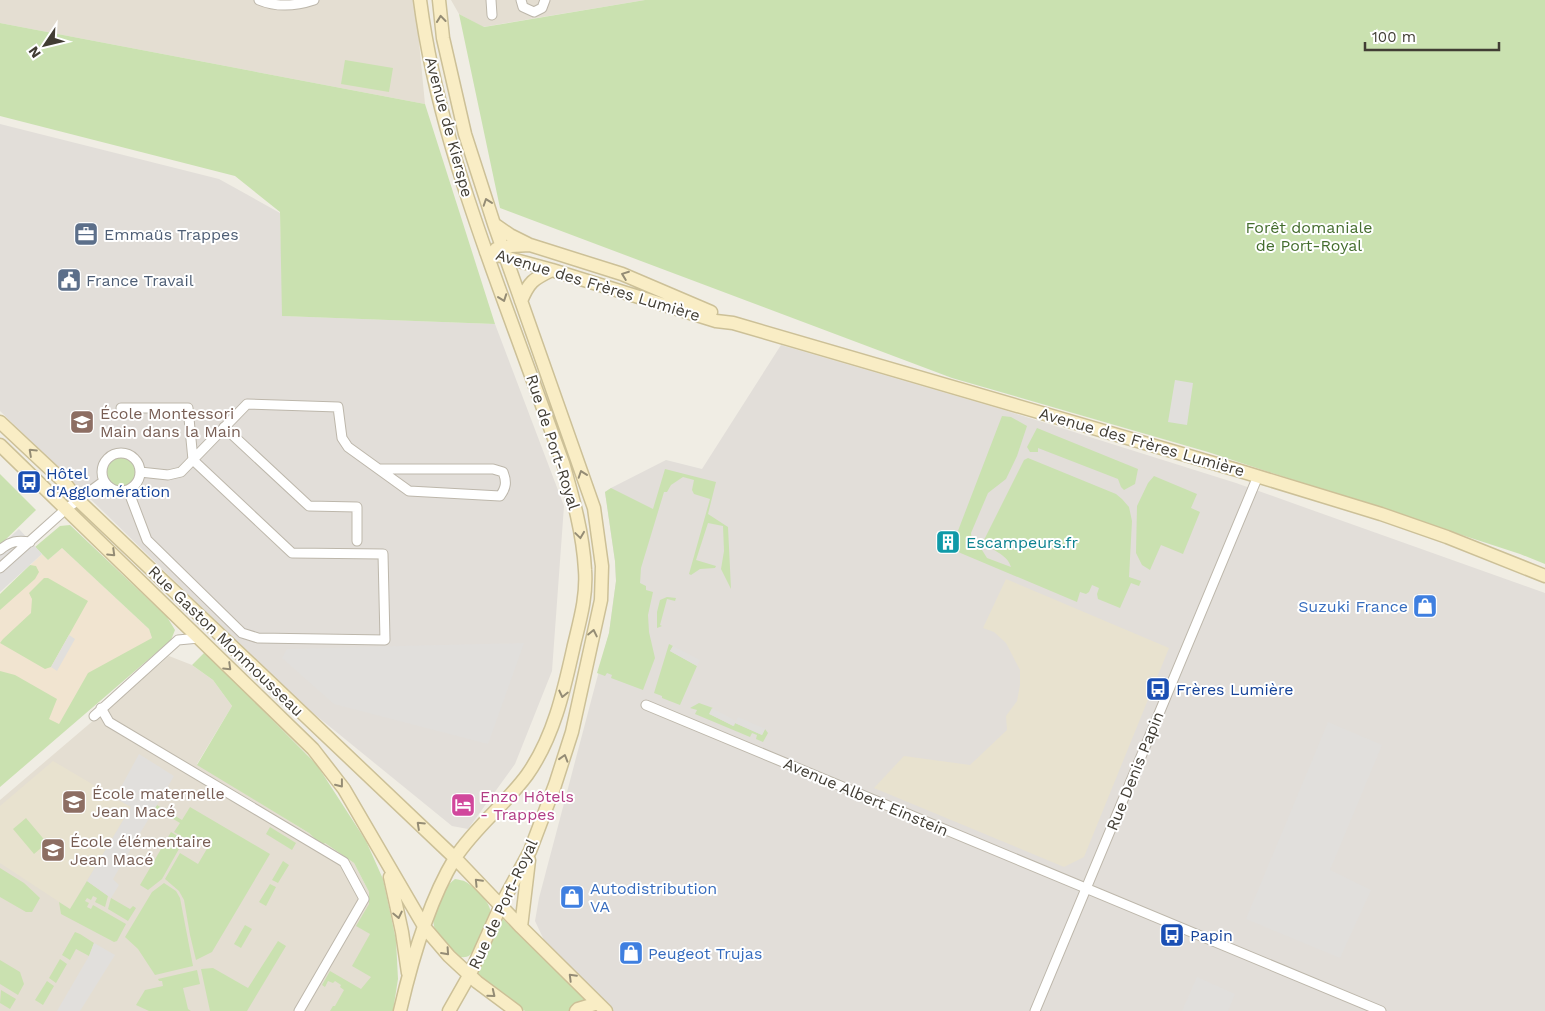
<svg xmlns="http://www.w3.org/2000/svg" width="1545" height="1011" viewBox="0 0 1545 1011" font-family="'Work Sans',sans-serif">
	<style>
		.residential { fill: #e4ded2 }
		.commercial { fill: #f1e4d0 }
		.industrial { fill: #e2ded9 }
		.education { fill: #e8e2cf }
		.green { fill: #cae1b0 }
		.parking { fill: #e1dfdc }
		.lines { fill: none; stroke-linecap: round; stroke-linejoin: round }
		.street-casing { stroke: #bdb7ab; stroke-width: 11 }
		.secondary-casing { stroke: #ccc097; stroke-width: 15 }
		.street { stroke: #fff; stroke-width: 9 }
		.secondary { stroke: #f9edc5; stroke-width: 12 }
		.oneway { stroke: #948c75 }
		.labels { text-anchor: middle; dominant-baseline: central; stroke-width: 4; stroke-linejoin: round; paint-order: stroke }
		.street-label { font-size: 16px; fill: #413d34; stroke: #fff }
		.park-label { font-size: 16px; fill: #446d2e; stroke: #fff }
		.service-label { font-size: 16px; fill: #4e5e75; stroke: #fff; text-anchor: start }
		.education-label { font-size: 16px; fill: #785e54; stroke: #fff; text-anchor: start }
		.transit-label { font-size: 16px; fill: #164399; stroke: #fff; text-anchor: start }
		.culture-label { font-size: 16px; fill: #0d838f; stroke: #fff; text-anchor: start }
		.shop-label { font-size: 16px; fill: #366cbe; stroke: #fff; text-anchor: start }
		.hotel-label { font-size: 16px; fill: #b23c85; stroke: #fff; text-anchor: start }
	</style>
	<rect width="100%" height="100%" fill="#f0ede4"/>
	<path class="residential" d="M0 0H415L425 104 0 23Z
		M451 0H645L483 27 459 14Z
		M169 656 192 665 213 680 232 706 197 764 309 833 321 846 325 843 354 863 369 892 370 934 391 961 347 1011H0V800Z"/>
	<path class="commercial" d="M62 548 149 629 152 638 59 724 0 774V594L42 554 48 560Z"/>
	<path class="industrial" d="M0 124 219 179 280 213 283 316 495 324 564 506 552 671 515 764 468 829 452 826 297 700 0 411Z
		M781 345 1004 410 1236 483 1545 593V1011H603L607 1005 544 940 535 921 539 898 609 633 616 581 615 561 605 492 611 488 666 460 702 469Z"/>
	<path class="education" d="M1006 579 1169 648 1084 857 1064 867 874 788 904 756 970 765 1007 730 1006 716 1017 701 1020 685V670L1006 643 994 632 983 628Z
		M53 761 131 807 70 909 0 863V806Z"/>
	<path class="green" d="M645 0H1545V564L1520 554 1208 452 952 378 500 208 459 14 484 27Z
		M0 23 425 104 495 324 282 316 280 212 235 176 0 116Z
		M345 60 393 68 389 92 341 84Z
		M1002 416 1011 417 1027 426 1017 456 1006 479 988 493 971 533 972 542 982 550 987 558 1011 567C1007 553 991 552 984 540L1024 460 1028 458 1116 494 1122 499 1129 507 1132 521 1129 577 1141 581 1139 586 1131 583 1120 608 1098 599 1097 594 1099 588 1092 585 1089 592 1086 594 1080 592 1077 602 951 549Z
		M1037 428 1138 469 1135 484 1124 490 1121 487 1118 479 1038 448V452H1030L1027 447Z
		M107 472a15 15 0 1 1 30 0a15 15 0 1 1-30 0Z
		M665 469 716 482 708 514 728 527 731 589 721 569 724 551 723 526 708 523 696 560 716 566 715 568 700 569 691 575 689 574 710 499 694 494 692 490 694 480 683 477 671 485 667 492H664L641 568 640 583 646 586V590L653 592 648 615 649 632 655 658 643 690 611 678 612 675 607 673 605 676 597 673 609 633 616 581 615 561 605 492 611 488 653 509Z
		M0 474 36 510 0 545Z
		M1154 476 1197 494 1191 508 1200 512 1183 554 1161 545 1150 570 1142 565 1136 553 1137 506 1148 483Z
		M70 525 167 617 175 630 171 640 0 787V671L15 675 57 699 49 719 59 724 88 673 152 638 149 629 62 548 48 560 35 547 60 526Z
		M30 565 36 566 39 572 35 579 0 610V594Z
		M44 578H48L88 601 51 667 45 669 0 643 3 639 31 613 32 599 29 593Z
		M667 597 676 598 675 601 667 599 660 625 662 626 657 628V612L660 600Z
		M669 644 673 646 670 651 697 666 680 705 662 698V696L654 693Z
		M205 652 317 765 366 841 383 879 396 940 398 979 393 1011H330L333 1006H335L344 990 340 987 341 985 335 981 333 983 328 981 325 987 322 985 330 971 361 989 371 977 352 966 370 934 356 926 369 904V892L354 863 325 843 322 846 309 833 197 765 232 706 213 680 192 665Z
		M699 703 713 708 710 714 733 726 735 723 762 735 765 729 768 733 763 742 756 739 757 735 752 733 750 737 695 714 697 710 690 708Z
		M157 805 182 820 190 807 270 854 212 952 196 960 190 935 184 900 179 891 165 879 180 853 198 864 208 847 201 843 190 841 174 832 180 823 155 808Z
		M26 818 47 843 34 854 13 829Z
		M270 827 296 843 292 850 266 834Z
		M171 832 184 840 162 879 148 890 140 885Z
		M283 861 289 865 278 883 272 880Z
		M0 868 24 883 40 898 32 912H26L0 897Z
		M455 879C459 880 463 880 466 882 474 887 488 900 490 909 492 916 476 950 470 955 467 958 462 957 459 957 438 935 424 929 441 898 445 890 448 884 455 879Z
		M87 881 108 896 105 907 95 902 97 898 93 896 91 900 87 898 85 901 89 903 87 907 91 909 93 905 126 924 117 941 114 942 61 914 59 902 70 909Z
		M164 883 176 891 180 898 193 966 155 975 138 949 125 937 152 892Z
		M270 884 276 887 266 906 259 902Z
		M111 898 130 909 133 906 136 908 128 921 108 909Z
		M502 918 585 1000 584 1003 571 1011H525L475 974Z
		M245 925 252 929 241 948 234 944Z
		M75 932 80 934 94 943 89 956 76 949 70 960 62 955Z
		M278 941 286 946 247 1011H210L201 969 213 968 248 988Z
		M60 959 67 964 56 983 49 978Z
		M0 960 20 972 24 984 18 995 0 984Z
		M197 970 200 984 183 988 188 1009 191 1011H149L136 1005 145 990 163 986 162 981H159L158 979Z
		M47 981 54 986 43 1005 35 1000Z
		M1 990 16 999 10 1009 0 1003Z"/>
	<path class="parking" d="M1175 380 1193 383 1187 425 1168 422Z
		M19 529 42 554 0 592V546Z
		M69 635 75 639 57 671 51 667Z
		M524 643 488 744 334 704 282 658 287 649Z
		M673 646 700 660 697 666 670 651Z
		M712 708 736 721 738 717 765 729 762 735 735 723 734 726 709 714Z
		M1328 722 1382 745 1330 870 1371 890 1340 958 1246 919Z
		M139 754 174 776 113 879 119 885 111 898 87 881 131 807 115 798Z
		M94 943 115 955 80 1011H57L89 956Z
		M1197 977 1235 994 1228 1011H1182Z"/>
	<g class="lines">
		<defs>
			<path id="street" d="M259 0C278 8 296 6 314 0
				M491 0 492 15
				M521 0 523 7 534 12 542 8 545 0
				M121 408H188L193 460 292 553 383 554 385 640 258 638 242 633 147 540 128 490
				M224 427 309 506 357 507V541
				M102 472a19 19 0 1 1 38 0a19 19 0 1 1-38 0Z
				M140 472 168 475 181 472 247 404 338 407 342 438 348 447 409 491 500 496C506 488 507 482 503 472L493 469H380
				M0 550C10 541 18 540 30 542
				M0 568 66 509 104 481
				M646 705 1381 1011
				M101 708 109 722 344 862 364 899 299 1011
				M94 716 178 640 199 638
				M1035 1011 1258 476"/>
			<path id="secondary" d="M439 0 443 38 465 134 494 224 594 508 602 566 601 600 572 732 555 785 530 851 501 905 470 974 449 1011
				M494 224 510 235 528 244
				M496 249 511 246 530 245 622 274 711 312
				M486 252 552 270 716 321 733 323 1237 470 1381 514 1447 537 1545 576
				M521 301C529 282 533 279 552 270
				M0 422 64 482 78 500 455 858 521 927 606 1011
				M0 445 313 749 344 789 425 928 449 956 477 982 516 1011
				M390 877 402 932 408 973
				M521 927 529 860
				M400 1011C411 963 429 901 455 858 475 827 505 805 527 775 554 737 564 690 574 645 580 620 587 596 585 570 583 533 573 498 563 463 542 405 520 347 499 288 465 194 433 100 420 0
				M576 1011 578 1009 598 1003"/>
		</defs>
		<use href="#street" class="street-casing"/>
		<use href="#secondary" class="secondary-casing"/>
		<use href="#street" class="street"/>
		<use href="#secondary" class="secondary"/>
	</g>
	<defs><path id="oneway-chevron" d="M-2-3.5L2.5 0L-2 3.5" fill="none" stroke-width="1.6" stroke-linecap="round" stroke-linejoin="round" transform="scale(1.25)"/></defs>
	<g class="oneway">
		<use href="#oneway-chevron" transform="translate(441 19) rotate(-96)"/>
		<use href="#oneway-chevron" transform="translate(487 202) rotate(-109)"/>
		<use href="#oneway-chevron" transform="translate(625 275) rotate(-159)"/>
		<use href="#oneway-chevron" transform="translate(503 298) rotate(70)"/>
		<use href="#oneway-chevron" transform="translate(32 452) rotate(-137)"/>
		<use href="#oneway-chevron" transform="translate(582 474) rotate(-109)"/>
		<use href="#oneway-chevron" transform="translate(580 535) rotate(82)"/>
		<use href="#oneway-chevron" transform="translate(112 553) rotate(44)"/>
		<use href="#oneway-chevron" transform="translate(593 633) rotate(-78)"/>
		<use href="#oneway-chevron" transform="translate(228 667) rotate(44)"/>
		<use href="#oneway-chevron" transform="translate(563 694) rotate(103)"/>
		<use href="#oneway-chevron" transform="translate(564 758) rotate(-73)"/>
		<use href="#oneway-chevron" transform="translate(340 784) rotate(52)"/>
		<use href="#oneway-chevron" transform="translate(420 825) rotate(-137)"/>
		<use href="#oneway-chevron" transform="translate(478 882) rotate(-134)"/>
		<use href="#oneway-chevron" transform="translate(398 915) rotate(78)"/>
		<use href="#oneway-chevron" transform="translate(446 952) rotate(48)"/>
		<use href="#oneway-chevron" transform="translate(572 977) rotate(-135)"/>
		<use href="#oneway-chevron" transform="translate(492 994) rotate(39)"/>
	</g>
	<defs>
		<symbol id="office-square" viewBox="-11 -11 22 22"><rect x="-9" y="-9" width="18" height="18" rx="4" fill="#5c6f8a" stroke="#fff"/><path d="M-6-3h4V-5.5h4V-3h4V5H-6ZM-1-4.5V-3h2v-1.5ZM-6 0V1H6V0Z" fill="#fff"/></symbol>
		<symbol id="civic-square" viewBox="-11 -11 22 22"><rect x="-9" y="-9" width="18" height="18" rx="4" fill="#5c6f8a" stroke="#fff"/><path d="M-.6-6.5H3V-4.5H.6V-3L4-1V1h2V6H-6V1h2V-1L-.6-3ZM-1.2 2.5V6h2.4V2.5Z" fill="#fff"/></symbol>
		<symbol id="school-square" viewBox="-11 -11 22 22"><rect x="-9" y="-9" width="18" height="18" rx="4" fill="#8d6e63" stroke="#fff"/><path d="M0-5L7-2L0 1L-7-2ZM-4 1L0 2.5L4 1V4Q0 6-4 4Z" fill="#fff"/></symbol>
		<symbol id="bus-square" viewBox="-11 -11 22 22"><rect x="-9" y="-9" width="18" height="18" rx="4" fill="#1a4fb4" stroke="#fff"/><path d="M-5-6H5V4H4V6H2V4H-2V6H-4V4H-5ZM-3.5-4V0h7V-4ZM-3.5 1.2v1.5H-2V1.2ZM2 1.2v1.5H3.5V1.2Z" fill="#fff"/></symbol>
		<symbol id="building-square" viewBox="-11 -11 22 22"><rect x="-9" y="-9" width="18" height="18" rx="4" fill="#0f9aa8" stroke="#fff"/><path d="M-4-6H4V6H1V3H-1V6H-4ZM-2.5-4.3h1.7v1.8h-1.7ZM.8-4.3h1.7v1.8H.8ZM-2.5-1h1.7V.8h-1.7ZM.8-1h1.7V.8H.8Z" fill="#fff"/></symbol>
		<symbol id="shop-square" viewBox="-11 -11 22 22"><rect x="-9" y="-9" width="18" height="18" rx="4" fill="#3f7fe0" stroke="#fff"/><path d="M-5-2.5h2.3a2.7 3.5 0 0 1 5.4 0H5L5.5 6h-11ZM-1.5-2.5h3a1.5 2.3 0 0 0-3 0Z" fill="#fff"/></symbol>
		<symbol id="hotel-square" viewBox="-11 -11 22 22"><rect x="-9" y="-9" width="18" height="18" rx="4" fill="#d1479c" stroke="#fff"/><path d="M-6-4.5h1.5V1H6V5H4.5V3h-9V5H-6ZM-4 0a1.8 1.8 0 1 1 3.6 0ZM.5 0V-2.5h3Q6-2.5 6 0Z" fill="#fff"/></symbol>
	</defs>
	<g fill-rule="evenodd">
		<use href="#office-square" x="72" y="220" width="28" height="28"/>
		<use href="#civic-square" x="55" y="266" width="28" height="28"/>
		<use href="#school-square" x="68" y="408" width="28" height="28"/>
		<use href="#bus-square" x="15" y="468" width="28" height="28"/>
		<use href="#building-square" x="934" y="528" width="28" height="28"/>
		<use href="#shop-square" x="1411" y="592" width="28" height="28"/>
		<use href="#bus-square" x="1144" y="675" width="28" height="28"/>
		<use href="#school-square" x="60" y="788" width="28" height="28"/>
		<use href="#hotel-square" x="449" y="791" width="28" height="28"/>
		<use href="#school-square" x="39" y="836" width="28" height="28"/>
		<use href="#shop-square" x="558" y="883" width="28" height="28"/>
		<use href="#bus-square" x="1158" y="921" width="28" height="28"/>
		<use href="#shop-square" x="617" y="939" width="28" height="28"/>
	</g>
	<g class="labels">
		<g class="street-label">
			<text transform="translate(449 127) rotate(75)">Avenue de Kierspe</text>
			<text transform="translate(598 285) rotate(17)">Avenue des Frères Lumière</text>
			<text transform="translate(553 442) rotate(72)">Rue de Port-Royal</text>
			<text transform="translate(1142 442) rotate(16)">Avenue des Frères Lumière</text>
			<text transform="translate(226 641) rotate(44)">Rue Gaston Monmousseau</text>
			<text transform="translate(1135 771) rotate(-68)">Rue Denis Papin</text>
			<text transform="translate(866 797) rotate(23)">Avenue Albert Einstein</text>
			<text transform="translate(503 904) rotate(-65)">Rue de Port-Royal</text>
		</g>
		<g class="park-label">
			<text x="1309" y="227">Forêt domaniale<tspan x="1309" dy="18">de Port-Royal</tspan></text>
		</g>
		<g class="service-label">
			<text x="104" y="234">Emmaüs Trappes</text>
			<text x="86" y="280">France Travail</text>
		</g>
		<g class="education-label">
			<text x="100" y="413">École Montessori<tspan x="100" dy="18">Main dans la Main</tspan></text>
			<text x="92" y="793">École maternelle<tspan x="92" dy="18">Jean Macé</tspan></text>
			<text x="70" y="841">École élémentaire<tspan x="70" dy="18">Jean Macé</tspan></text>
		</g>
		<g class="transit-label">
			<text x="46" y="473">Hôtel<tspan x="46" dy="18">d'Agglomération</tspan></text>
			<text x="1176" y="689">Frères Lumière</text>
			<text x="1190" y="935">Papin</text>
		</g>
		<g class="culture-label">
			<text x="966" y="542">Escampeurs.fr</text>
		</g>
		<g class="shop-label">
			<text x="1408" y="606" text-anchor="end">Suzuki France</text>
			<text x="590" y="888">Autodistribution<tspan x="590" dy="18">VA</tspan></text>
			<text x="648" y="953">Peugeot Trujas</text>
		</g>
		<g class="hotel-label">
			<text x="480" y="796">Enzo Hôtels<tspan x="480" dy="18">- Trappes</tspan></text>
		</g>
	</g>
	<g transform="translate(45 45) rotate(235)" stroke="#ffffff" stroke-width="4" paint-order="stroke">
	<path d="M0-4L9 19L0 12L-9 19Z" fill="#413d34"/>
	<text y="-8" font-size="14" font-weight="bold" text-anchor="middle" fill="#413d34">N</text>
	</g>
	<path d="M1365 42v8h134v-8" fill="none" stroke="#413d34" stroke-width="2.5"/>
	<text x="1372" y="42" font-size="15" fill="#413d34" stroke="#ffffff" stroke-width="4" paint-order="stroke">100 m</text>
</svg>
